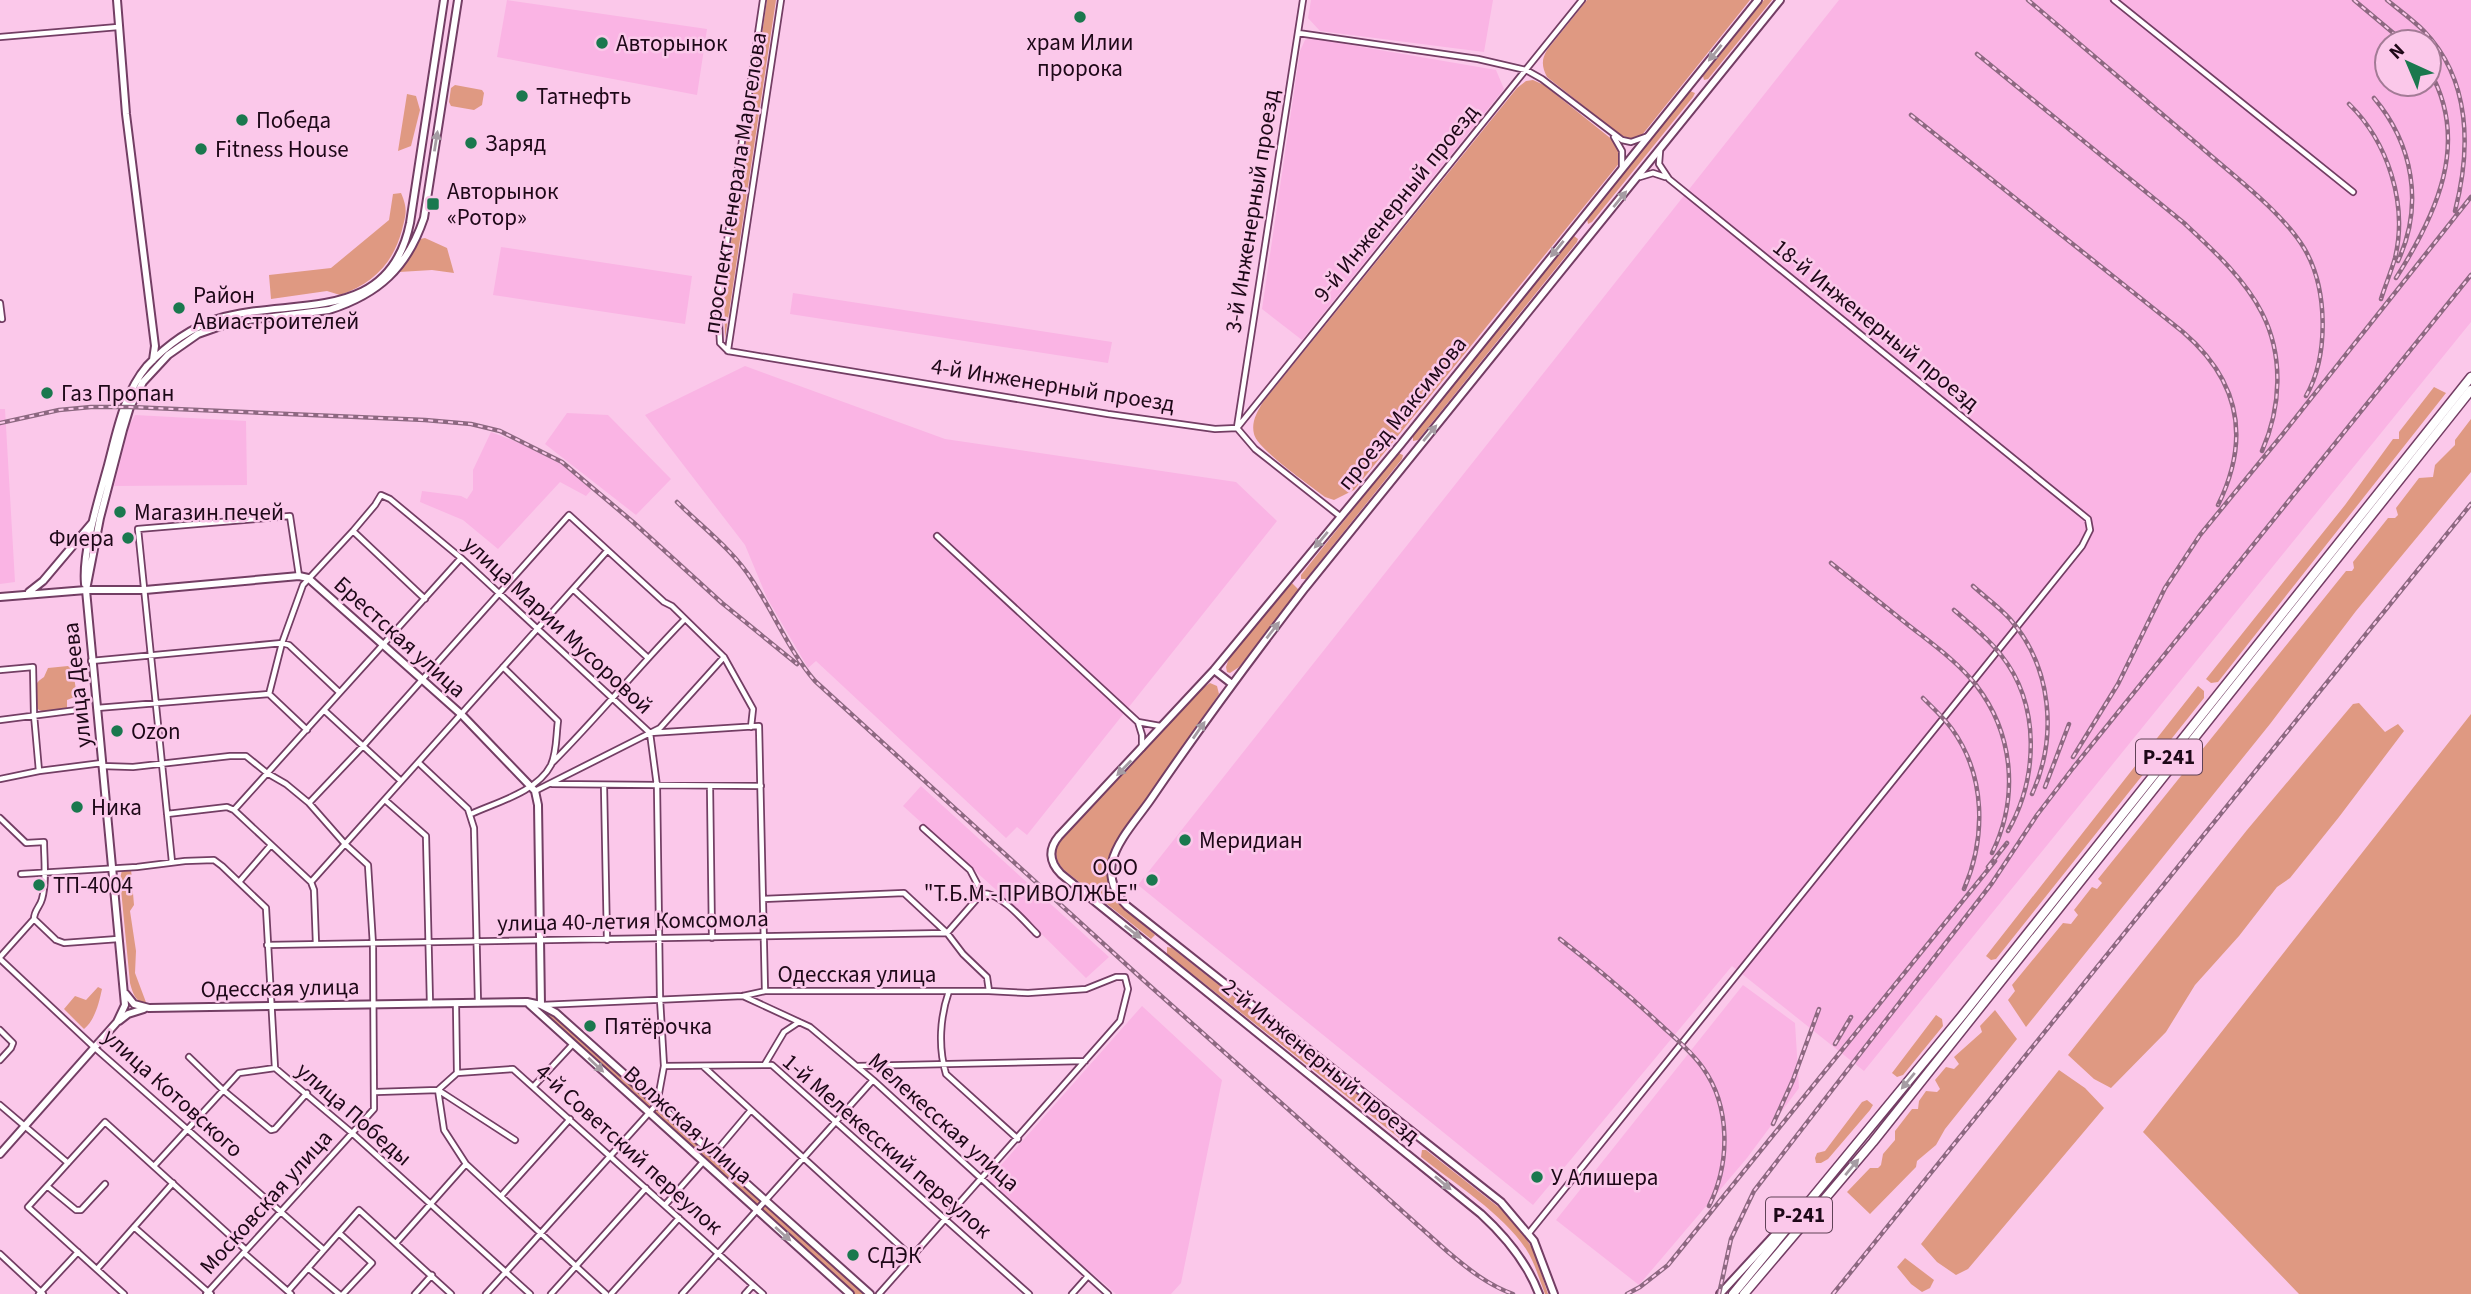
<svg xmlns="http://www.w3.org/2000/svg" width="2471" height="1294" viewBox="0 0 2471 1294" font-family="'Source Sans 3',sans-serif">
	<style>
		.built { fill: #fab4e4; fill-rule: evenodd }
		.green { fill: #df9982 }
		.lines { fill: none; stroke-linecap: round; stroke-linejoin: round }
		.street-casing { stroke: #733e64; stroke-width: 8 }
		.secondary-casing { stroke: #733e64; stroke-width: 10 }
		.highway-casing { stroke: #733e64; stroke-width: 11 }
		.street { stroke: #fff; stroke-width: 4.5 }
		.secondary { stroke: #fff; stroke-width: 6 }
		.highway { stroke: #fff; stroke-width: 8 }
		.rail-casing { stroke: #8d6881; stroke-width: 4.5 }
		.rail { stroke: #fbc8ea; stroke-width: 2; stroke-dasharray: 5; stroke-linecap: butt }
		.oneway { fill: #a59ca3 }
		.poi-dot { fill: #1a784e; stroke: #fbc8ea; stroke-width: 2.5 }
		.labels { text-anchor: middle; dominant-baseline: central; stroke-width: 5; stroke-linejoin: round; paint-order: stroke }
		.shield { fill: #fbc8ea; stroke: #604257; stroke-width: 2 }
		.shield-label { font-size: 21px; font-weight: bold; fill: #1e0818 }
		.poi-label { font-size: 23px; fill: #1e0818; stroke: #fbc8ea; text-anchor: start }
		.street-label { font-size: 23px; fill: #1e0818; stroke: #fbc8ea }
	</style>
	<rect width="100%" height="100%" fill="#fbc8ea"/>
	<path class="built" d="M507 0 707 29 697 95 497 57Z
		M1311 0H1493L1484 52 1320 31 1308 18Z
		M1839 0H2471V322L1864 1071 1732 966 1533 1205 1138 885ZM2387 42H2429V84H2387Z
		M1310 38 1496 70 1504 89 1302 340 1262 309 1300 51 1305 40Z
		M501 247 692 276 685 324 493 295Z
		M793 293 1112 342 1108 363 790 314Z
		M745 366 945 439 1236 482 1277 521 1027 835 1017 827 1006 838 816 661 808 668 767 598 745 545 645 415Z
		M0 409H5L15 582 0 584Z
		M567 413 608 415 671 479 636 515 545 444Z
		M135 415 246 421 247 485 114 486 129 426Z
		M491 432 547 453 593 488 586 496 560 482 498 549 463 520 420 502 422 491 461 496 467 499 473 490V470Z
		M921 786 1109 957 1086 978 1004 897 903 806Z
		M1743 985 1795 1023 1799 1088 1747 1158 1639 1285 1556 1220Z
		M1142 1006 1222 1080 1181 1283 1171 1294H1116L986 1182Z"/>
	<path class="green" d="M767 0H776L725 339 724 290Z
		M1587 0H1750L1642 135 1631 139 1620 135 1547 77C1542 67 1541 60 1547 50Z
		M1764 0H1772L1708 79 1704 80 1703 76Z
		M1533 80 1544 85 1614 141 1622 156 1621 161 1354 490 1334 500 1325 497C1311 486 1257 449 1254 434 1251 422 1257 412 1263 402L1517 88 1526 81Z
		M455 85 482 90 484 93 482 105 474 110 451 106 449 102 451 88Z
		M1690 91 1695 93 1693 97 1592 222 1588 224 1587 219Z
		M407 94 416 96 420 110 411 146 398 151Z
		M401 193C408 209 406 214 402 230 393 264 372 284 340 295L327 291 271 299 269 275 331 268 389 220 393 194Z
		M1574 236 1578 239 1577 242 1418 440 1413 441V435Z
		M425 238 447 248 454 273 432 270 399 272 420 239Z
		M2434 387 2446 393 2218 682 2211 683 2206 679 2345 505 2393 439H2399V432Z
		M2471 419V472L2356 611 2270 724 2026 1027 2008 1000 2015 991 2012 985 2063 923 2071 924 2078 915 2074 910 2092 887 2097 889 2102 883 2098 879 2346 571H2352L2354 568 2353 562 2388 518H2395L2398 515 2396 508 2419 478 2433 477 2435 465 2455 445V440Z
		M1398 453 1403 455 1402 459 1306 579H1301V575Z
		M1292 583 1299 590 1296 597 1239 667 1230 673 1227 672 1226 667 1229 658Z
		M68 666 73 671 77 696 67 700V708C57 711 43 715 35 707 34 693 31 685 44 677L48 668Z
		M1210 683 1217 686 1219 694 1116 844C1092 887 1123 908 1153 933L1155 935 1151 939 1064 870C1055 860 1053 850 1061 838L1204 687Z
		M2198 686 2204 691V698L1996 959 1991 960 1986 956Z
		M2359 703 2385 732 2398 724 2404 731 2339 817 2290 878 2277 887 2239 936 2195 985 2166 1032 2111 1088 2094 1079 2068 1055 2247 830 2353 704Z
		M2471 714V1294H2299L2143 1132Z
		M131 869 134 905 130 911 136 951 135 973 147 1005C135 1001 133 994 130 983L120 879 122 870Z
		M1167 947 1172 948 1409 1135V1140L1403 1141 1167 954Z
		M98 987 102 989C99 1003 95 1020 84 1029L64 1009 75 996 86 1000Z
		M535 1008 551 1012 654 1105 649 1110Z
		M1995 1010 2017 1039 1945 1129 1936 1145 1917 1161 1916 1167 1870 1214 1847 1192 1870 1168H1878L1881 1165 1883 1154 1895 1140V1131L1912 1109H1918L1919 1101 1926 1091 1937 1092 1940 1089 1935 1080 1946 1067 1954 1069 1959 1064 1954 1057 1982 1032 1980 1026Z
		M1936 1015 1942 1019 1943 1026 1903 1075 1897 1077 1892 1073Z
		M2059 1070 2085 1088 2104 1108 1968 1269 1956 1275 1937 1262 1921 1244Z
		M1867 1100 1873 1105 1870 1110 1828 1159 1821 1163H1816L1815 1158 1817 1153 1825 1151 1862 1102Z
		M657 1107 762 1202 757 1208 651 1112Z
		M1422 1150H1426L1501 1209 1519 1228 1534 1251 1548 1294H1545C1539 1279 1535 1263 1526 1249 1502 1213 1455 1184 1421 1157Z
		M766 1205 864 1294H853L760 1211Z
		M1905 1258 1934 1280 1930 1288 1922 1292 1911 1284 1897 1267Z"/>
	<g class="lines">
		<defs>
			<path id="street" d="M2114 0 2353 192
				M1298 33 1478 59 1526 70 1542 79 1622 140 1631 142 1648 136
				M0 37 118 27
				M1614 137 1622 151V168
				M1640 177 1653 173 1665 177
				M0 303 2 319
				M728 350 781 0
				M728 351 1108 414 1215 429 1237 428
				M728 351 720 343 718 302 763 0
				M1237 427 1303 0
				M1237 428 1582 0
				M1237 428 1255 449 1341 517
				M353 531 425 599
				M937 536 1138 722 1160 726
				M573 589 647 657
				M91 661 282 643 289 645 339 692
				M0 670 33 667 34 715 39 771
				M269 694 282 643 303 585 353 531 375 505 381 495 390 499 461 558 650 733 657 786 660 999 664 1066 657 1104 486 1294
				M97 708 269 694 307 730
				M325 711 401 781
				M0 720 85 709
				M1138 722 1142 735V748
				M652 732 660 728 724 657
				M419 763 468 809 474 828 478 1003
				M552 763C598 717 639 666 684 620
				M102 766 133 767 230 756H246L267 773 286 784 309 803 345 844 368 865 373 945 374 1109 208 1292 134 1227
				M0 779 39 771 102 763
				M552 784 761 786
				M604 786 607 940
				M710 786 712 938
				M535 791 650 733 759 726 765 991
				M385 800 426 836 430 1004
				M309 803 363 746 569 515 664 602 672 606 724 657 753 709 751 727
				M234 810 461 558
				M167 814 227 807 234 810 311 882 314 890 316 944
				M471 814C497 802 537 792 551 765 557 752 556 735 558 721L503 667
				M0 818 26 843 44 842C44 859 47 882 42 899 40 907 34 910 34 919L0 957
				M923 828 970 870 982 893C1001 893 1024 921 1037 934
				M172 862 138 529 290 516 299 576
				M21 874 137 867 185 861 214 860 222 866 266 908 275 1068
				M239 882 271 845
				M311 882 607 551
				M763 899 904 893 947 933 963 954 987 977 989 991
				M34 919 56 940 64 943 118 939
				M267 945 947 933 982 893
				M0 959 95 1048 324 1250
				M949 991C940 1017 938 1047 946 1074L1018 1139
				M743 996 810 1027 873 1080 1108 1294
				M456 1003 457 1073
				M542 1005 743 996 765 991H989L1028 993 1086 989 1116 977H1125L1128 989 1120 1021 879 1294
				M0 1030 13 1043 11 1048 0 1060
				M189 1057 223 1090 271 1130 275 1129 307 1093
				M765 1064 784 1032 799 1022
				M664 1066 772 1065 1029 1294
				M857 1066 1085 1061
				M704 1067 912 1257
				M457 1073 513 1069 763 1294
				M534 1086 573 1044
				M438 1090 444 1130 466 1164 606 1294
				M438 1090 457 1073
				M376 1092 438 1090 515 1140
				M0 1105 68 1163
				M714 1154 751 1110
				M154 1166 239 1073 275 1068 352 1133 530 1294
				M47 1186 76 1210H81L105 1184
				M501 1196 570 1119
				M665 1205 703 1162
				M339 1233 372 1263 343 1294
				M1529 1233 2082 546 2090 530 2088 519 1669 179 1659 164 1660 151
				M396 1243 466 1164
				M244 1253 291 1294
				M0 1254 43 1294
				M308 1268 339 1294
				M97 1269 173 1183
				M288 1291 359 1210 451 1294
				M39 1294 78 1252
				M124 1294 28 1207 105 1122 246 1250
				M415 1294 432 1275
				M551 1294 646 1188
				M611 1294 679 1218
				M682 1294 873 1080
				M745 1294 753 1285
				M1072 1294 1088 1276"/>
			<path id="secondary" d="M117 0 126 114 155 346 153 360
				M85 584C82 551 99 498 108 465 117 431 124 393 147 366 166 346 191 328 217 319 291 296 389 327 410 223L444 0
				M29 592 43 581 92 523
				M0 597 86 590H145L299 576 308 578 462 715 535 791 538 805 541 1005
				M1214 670 1232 684
				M126 994 134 1004 149 1008 527 1002 541 1005 556 1013 870 1294
				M529 1004 850 1294
				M119 1021 128 1014 144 1009
				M0 1154 117 1022 125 1005 86 590 100 518 123 430 130 407 143 382 168 355 198 334 232 322 329 310C379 294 407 268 424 218L458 0
				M207 1294 208 1292 210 1294
				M1539 1294C1527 1262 1506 1237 1481 1214L1061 874C1049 862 1048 849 1059 836L1214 670 1401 444 1758 0
				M1554 1294 1534 1241 1501 1202 1127 906C1115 894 1109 879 1112 862 1117 840 1138 818 1151 799 1200 727 1252 657 1305 588L1780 0
				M1720 1294 1802 1205"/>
			<path id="highway" d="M1733 1294 1961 1017 2471 377
				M1744 1294 1873 1142 2471 390"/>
		</defs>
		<use href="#street" class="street-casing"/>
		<use href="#secondary" class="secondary-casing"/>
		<use href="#highway" class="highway-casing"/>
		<use href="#street" class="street"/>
		<use href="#secondary" class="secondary"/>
		<use href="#highway" class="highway"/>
		<defs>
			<path id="rail" d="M2028 0C2086 49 2144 99 2202 148 2234 176 2282 212 2304 248 2328 288 2329 356 2306 396
				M2354 0 2404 42
				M2387 0C2399 10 2413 20 2424 31 2471 80 2471 149 2455 211
				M1977 54 2184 223C2212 249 2245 279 2262 313 2284 356 2281 408 2262 451
				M2374 98C2413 144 2424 205 2398 261
				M2349 104C2388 142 2408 204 2395 258 2391 272 2385 286 2381 299
				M1911 115 2183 332C2239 380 2251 438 2218 505
				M2396 278C2436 215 2471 142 2429 70
				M0 423 59 410 91 407H130L425 420 471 424 500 431 562 462 633 522 722 603 797 664
				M677 502C702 527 733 550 752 580 774 613 789 651 815 681L1140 977 1448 1252C1468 1269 1488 1285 1513 1294
				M1831 563C1857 584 1882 604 1907 624 1931 643 1957 661 1976 685 2014 734 2019 798 1992 853
				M1973 586C1985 597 1999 607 2010 619 2052 667 2058 737 2032 794
				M1954 610C1970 624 1988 638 2001 655 2041 705 2038 778 2008 831
				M1923 698C1933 708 1944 718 1952 729 1986 776 1986 838 1964 889
				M2073 757 2118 684 2165 588 2200 535 2282 435 2471 197
				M2045 787 2069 724
				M1988 867 2007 843
				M1560 939C1596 967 1629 995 1662 1026 1676 1039 1692 1052 1703 1068 1731 1107 1730 1164 1709 1206
				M1835 1044 1851 1017
				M1773 1124 1793 1080 1819 1009
				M1627 1294 1640 1287 1668 1265 1995 861
				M1719 1294 1731 1239 1754 1191 1992 883 2037 815 2073 768 2471 275
				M1833 1294 2471 504"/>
		</defs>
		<use href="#rail" class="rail-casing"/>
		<use href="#rail" class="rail"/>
	</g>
	<defs><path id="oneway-solid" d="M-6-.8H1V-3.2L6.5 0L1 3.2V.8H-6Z" transform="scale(1.75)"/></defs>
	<g class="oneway">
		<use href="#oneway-solid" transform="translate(1715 53) rotate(129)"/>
		<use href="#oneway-solid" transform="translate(436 141) rotate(-81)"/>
		<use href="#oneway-solid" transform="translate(1620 199) rotate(-51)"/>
		<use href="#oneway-solid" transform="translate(1557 249) rotate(129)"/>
		<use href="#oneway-solid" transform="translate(1430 433) rotate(-50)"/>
		<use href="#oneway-solid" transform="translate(1321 540) rotate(130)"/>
		<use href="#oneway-solid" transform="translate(1273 630) rotate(-52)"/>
		<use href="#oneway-solid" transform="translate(1199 730) rotate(-55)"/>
		<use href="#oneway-solid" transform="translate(1124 768) rotate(134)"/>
		<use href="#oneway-solid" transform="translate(1133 932) rotate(38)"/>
		<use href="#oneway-solid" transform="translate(596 1065) rotate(43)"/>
		<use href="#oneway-solid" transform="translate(1908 1081) rotate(130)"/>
		<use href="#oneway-solid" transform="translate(1852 1167) rotate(-50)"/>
		<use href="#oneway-solid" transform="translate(1443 1183) rotate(40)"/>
		<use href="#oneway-solid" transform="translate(783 1234) rotate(42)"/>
	</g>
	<g class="poi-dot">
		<circle cx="1080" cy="17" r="7"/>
		<circle cx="602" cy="43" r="7"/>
		<circle cx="522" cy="96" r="7"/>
		<circle cx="242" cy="120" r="7"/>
		<circle cx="471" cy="143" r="7"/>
		<circle cx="201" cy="149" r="7"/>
		<rect x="426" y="197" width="14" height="14" rx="3.5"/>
		<circle cx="179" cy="308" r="7"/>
		<circle cx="47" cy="393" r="7"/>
		<circle cx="120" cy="512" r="7"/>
		<circle cx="128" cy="538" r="7"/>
		<circle cx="117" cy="731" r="7"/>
		<circle cx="77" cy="807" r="7"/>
		<circle cx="1185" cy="840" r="7"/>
		<circle cx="1152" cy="880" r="7"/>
		<circle cx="39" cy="885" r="7"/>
		<circle cx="590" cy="1026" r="7"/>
		<circle cx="1537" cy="1177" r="7"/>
		<circle cx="853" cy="1255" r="7"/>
	</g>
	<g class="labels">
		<g class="shield">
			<rect x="2136" y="739.5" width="66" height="35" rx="5"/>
			<rect x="1766" y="1197.5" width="66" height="35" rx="5"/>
		</g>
		<g class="shield-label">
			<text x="2169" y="757">Р-241</text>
			<text x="1799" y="1215">Р-241</text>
		</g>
		<g class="poi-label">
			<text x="1080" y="42" text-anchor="middle">храм Илии<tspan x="1080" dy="26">пророка</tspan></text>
			<text x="616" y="43">Авторынок</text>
			<text x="536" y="96">Татнефть</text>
			<text x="256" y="120">Победа</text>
			<text x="485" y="143">Заряд</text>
			<text x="215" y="149">Fitness House</text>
			<text x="447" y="191">Авторынок<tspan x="447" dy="26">«Ротор»</tspan></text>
			<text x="193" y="295">Район<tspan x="193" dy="26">Авиастроителей</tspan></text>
			<text x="61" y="393">Газ Пропан</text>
			<text x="134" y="512">Магазин печей</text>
			<text x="114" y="538" text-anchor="end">Фиера</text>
			<text x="131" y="731">Ozon</text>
			<text x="91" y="807">Ника</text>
			<text x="1199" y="840">Меридиан</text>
			<text x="1138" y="867" text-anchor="end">ООО<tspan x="1138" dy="26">"Т.Б.М.-ПРИВОЛЖЬЕ"</tspan></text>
			<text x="53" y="885">ТП-4004</text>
			<text x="604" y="1026">Пятёрочка</text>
			<text x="1551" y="1177">У Алишера</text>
			<text x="867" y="1255">СДЭК</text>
		</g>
		<g class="street-label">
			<text transform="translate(735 183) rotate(-81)">проспект Генерала Маргелова</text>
			<text transform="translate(1396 203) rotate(-51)">9-й Инженерный проезд</text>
			<text transform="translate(1252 211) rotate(-81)">3-й Инженерный проезд</text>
			<text transform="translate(1876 325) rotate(39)">18-й Инженерный проезд</text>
			<text transform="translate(1053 385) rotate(9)">4-й Инженерный проезд</text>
			<text transform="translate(1402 413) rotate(-51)">проезд Максимова</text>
			<text transform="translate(558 625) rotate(43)">улица Марии Мусоровой</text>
			<text transform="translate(400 637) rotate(42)">Брестская улица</text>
			<text transform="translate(77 685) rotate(-96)">улица Деева</text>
			<text transform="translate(633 921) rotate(-1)">улица 40-летия Комсомола</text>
			<text x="857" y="974">Одесская улица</text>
			<text transform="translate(280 988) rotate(-1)">Одесская улица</text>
			<text transform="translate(1321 1061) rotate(39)">2-й Инженерный проезд</text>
			<text transform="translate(173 1093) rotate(42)">улица Котовского</text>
			<text transform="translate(354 1114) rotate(41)">улица Победы</text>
			<text transform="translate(944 1122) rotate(42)">Мелекесская улица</text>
			<text transform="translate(688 1125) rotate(42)">Волжская улица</text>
			<text transform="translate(887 1146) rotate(41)">1-й Мелекесский переулок</text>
			<text transform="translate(629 1149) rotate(42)">4-й Советский переулок</text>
			<text transform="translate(266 1202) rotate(-48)">Московская улица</text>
		</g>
	</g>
	<g transform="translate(2408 63) rotate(316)"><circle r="33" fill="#fbc8ea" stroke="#a37b96" stroke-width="2"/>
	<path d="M0-5L12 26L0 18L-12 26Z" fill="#1a784e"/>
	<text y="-10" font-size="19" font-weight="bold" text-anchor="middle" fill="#1e0818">N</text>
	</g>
</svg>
